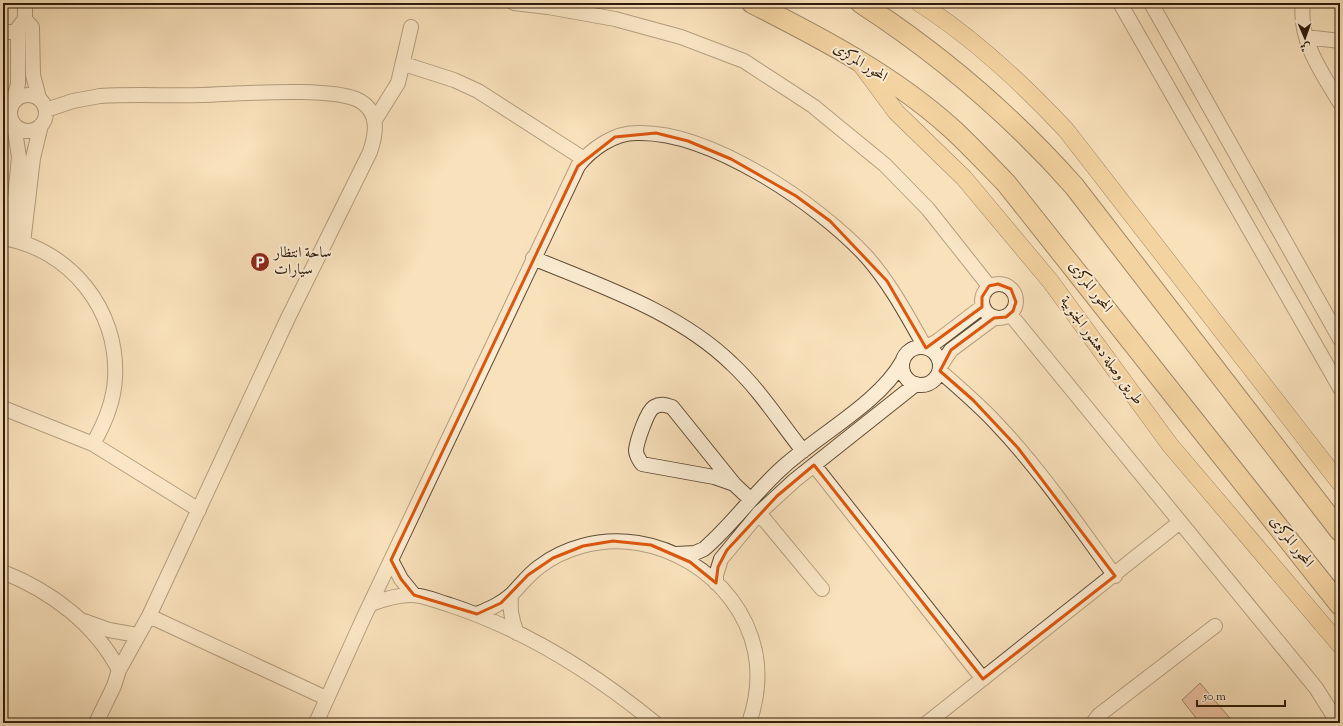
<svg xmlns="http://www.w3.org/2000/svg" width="1343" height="726" viewBox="0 0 1343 726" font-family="'Sorts Mill Goudy',Amiri,serif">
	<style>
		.building { fill: #df9f87; stroke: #301c09 }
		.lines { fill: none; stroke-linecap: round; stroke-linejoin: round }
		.minor-casing { stroke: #624d36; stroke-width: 16 }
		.major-casing { stroke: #301c09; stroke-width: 18 }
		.highway-casing { stroke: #301c09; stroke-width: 22 }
		.minor { stroke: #fbecd3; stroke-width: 14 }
		.major { stroke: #ecc07e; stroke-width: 17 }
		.highway { stroke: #ecc07e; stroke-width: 20 }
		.marked { fill: none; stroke: #df560c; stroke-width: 3; stroke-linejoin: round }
		.labels { text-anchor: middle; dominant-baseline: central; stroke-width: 4; stroke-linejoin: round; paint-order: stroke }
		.street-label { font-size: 15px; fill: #301c09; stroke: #fbecd3 }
		.poi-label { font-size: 15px; fill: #301c09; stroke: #fbecd3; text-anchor: start }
	</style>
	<rect width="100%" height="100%" fill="#f9e1bb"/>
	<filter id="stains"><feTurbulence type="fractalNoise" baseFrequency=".005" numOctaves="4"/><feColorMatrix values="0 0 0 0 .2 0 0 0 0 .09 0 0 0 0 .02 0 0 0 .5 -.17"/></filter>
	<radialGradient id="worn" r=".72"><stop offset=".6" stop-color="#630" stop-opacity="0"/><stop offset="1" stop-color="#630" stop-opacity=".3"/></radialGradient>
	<path class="building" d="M1200 683 1234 723H1200L1182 700Z"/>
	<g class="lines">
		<defs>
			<path id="minor" d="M25 3V19
				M514 3 548 7 615 19 681 37 744 61 813 106 885 165 928 209 989 286
				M1120 3 1340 388
				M1151 3 1340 339
				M1303 3C1298 40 1322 73 1340 103
				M25 19 32 27 33 75 39 98
				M3 32H17
				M1306 37 1340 41
				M404 64 454 80 478 91 584 159
				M10 113a18 18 0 1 1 36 0a18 18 0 1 1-36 0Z
				M13 102 18 84V28L25 19
				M46 110 73 101 100 96C134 94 169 96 203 95 237 94 334 86 360 101 380 113 376 134 370 152L288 318 149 616 119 670 114 686 96 723
				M375 120 398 83 411 27
				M3 238C70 249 119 310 115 378 114 402 105 423 93 444
				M11 239 19 157 14 125
				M23 243 33 158 41 125
				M533 258C601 286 679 312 732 364 759 389 780 422 803 451
				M982 301a17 17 0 1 1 34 0a17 17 0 1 1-34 0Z
				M1010 314 1316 688 1338 723
				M902 366a19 19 0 1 1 38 0a19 19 0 1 1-38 0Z
				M926 347 936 342 982 307
				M941 365 951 350 994 318
				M940 371C959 388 978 404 995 422 1040 469 1077 524 1115 576
				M3 408 93 444 199 510
				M814 465 983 679
				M734 484 672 407C666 405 661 403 654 407 647 411 637 441 636 450 636 456 639 459 642 464L714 477 734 484 750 499
				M759 513 822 589
				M676 554 695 553 704 549C733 524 754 493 782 468 818 435 879 403 902 362
				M391 560 401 579 414 595
				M3 572C51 591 95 624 119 670
				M716 583V575L721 559 759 513 795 480 916 384
				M511 595C510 609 511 619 517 633
				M371 604C384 599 398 595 412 595 424 595 439 602 450 605 526 630 594 673 655 723
				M477 614C489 609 501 604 511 595 520 586 528 575 539 567 552 557 567 550 582 546 656 525 739 576 755 651 760 675 757 700 749 723
				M149 616 326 698
				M84 621 109 630 137 635
				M316 723 363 619 578 166C591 149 614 133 636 133 709 130 818 204 866 256 890 283 907 315 925 347
				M927 723 1180 522
				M1093 723 1099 715 1215 626"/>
			<path id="major" d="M919 3C974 38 1022 83 1066 130L1340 483
				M859 62 896 112 964 178 1051 282 1170 445 1340 645"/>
			<path id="highway" d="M752 3C821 38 892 75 950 127 970 145 988 165 1006 183L1340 605
				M861 3C941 55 1011 115 1074 186L1340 531"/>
		</defs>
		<use href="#minor" class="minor-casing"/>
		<use href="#major" class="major-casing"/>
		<use href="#highway" class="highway-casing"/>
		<use href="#minor" class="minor"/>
		<use href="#major" class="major"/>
		<use href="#highway" class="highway"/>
	</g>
	<path d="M0 0H1343V726H0ZM656 133 688 141 731 159 796 196 830 221 887 281 926 348 982 307V297L989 286 998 284 1011 289 1016 302 1013 311 1006 317 994 318 951 350 940 371 973 400 1018 448 1115 576 983 679 814 465 777 496 727 550 718 567 716 583 690 562 651 545 613 541 583 546 553 558 528 575 501 603 477 614 414 595 401 579 391 560 578 166 615 137Z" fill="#f9e1bb" fill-opacity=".55" fill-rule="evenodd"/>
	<path class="marked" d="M656 133 688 141 731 159 796 196 830 221 887 281 926 348 982 307V297L989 286 998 284 1011 289 1016 302 1013 311 1006 317 994 318 951 350 940 371 973 400 1018 448 1115 576 983 679 814 465 777 496 727 550 718 567 716 583 690 562 651 545 613 541 583 546 553 558 528 575 501 603 477 614 414 595 401 579 391 560 578 166 615 137Z"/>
	<defs>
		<symbol id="parking-disc" viewBox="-11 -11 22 22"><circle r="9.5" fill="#8f2418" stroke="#fbecd3"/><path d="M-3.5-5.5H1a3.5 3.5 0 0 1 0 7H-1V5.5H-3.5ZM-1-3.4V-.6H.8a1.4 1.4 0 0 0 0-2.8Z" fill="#fff"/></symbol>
	</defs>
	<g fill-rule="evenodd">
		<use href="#parking-disc" x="249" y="251" width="22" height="22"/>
	</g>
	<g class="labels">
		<g class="street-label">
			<text transform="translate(860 63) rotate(32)">المحور المركزى</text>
			<text transform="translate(1090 287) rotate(52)">المحور المركزى</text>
			<text transform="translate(1101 351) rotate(54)">طريق وصلة دهشور الجنوبية</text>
			<text transform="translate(1291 542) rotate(52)">المحور المركزى</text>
		</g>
		<g class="poi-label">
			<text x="274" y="253">ساحة انتظار<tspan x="274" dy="17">سيارات</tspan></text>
		</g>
	</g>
	<rect width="1343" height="726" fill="none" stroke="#f9e1bb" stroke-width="16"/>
	<rect x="4" y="4" width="1335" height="718" fill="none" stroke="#301c09" stroke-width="2"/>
	<rect x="8" y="8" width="1327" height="710" fill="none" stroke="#301c09"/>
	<g transform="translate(1305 38) rotate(178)" stroke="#fbecd3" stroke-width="3" paint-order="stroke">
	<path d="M0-3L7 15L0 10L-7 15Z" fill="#301c09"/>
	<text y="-6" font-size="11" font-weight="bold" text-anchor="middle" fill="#301c09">ش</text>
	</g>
	<path d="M1197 700v6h88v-6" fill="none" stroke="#301c09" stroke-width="2"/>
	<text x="1203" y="700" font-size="12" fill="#301c09" stroke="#fbecd3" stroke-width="3" paint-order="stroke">50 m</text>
	<rect width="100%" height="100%" filter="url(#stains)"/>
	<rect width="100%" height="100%" fill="url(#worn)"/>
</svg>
